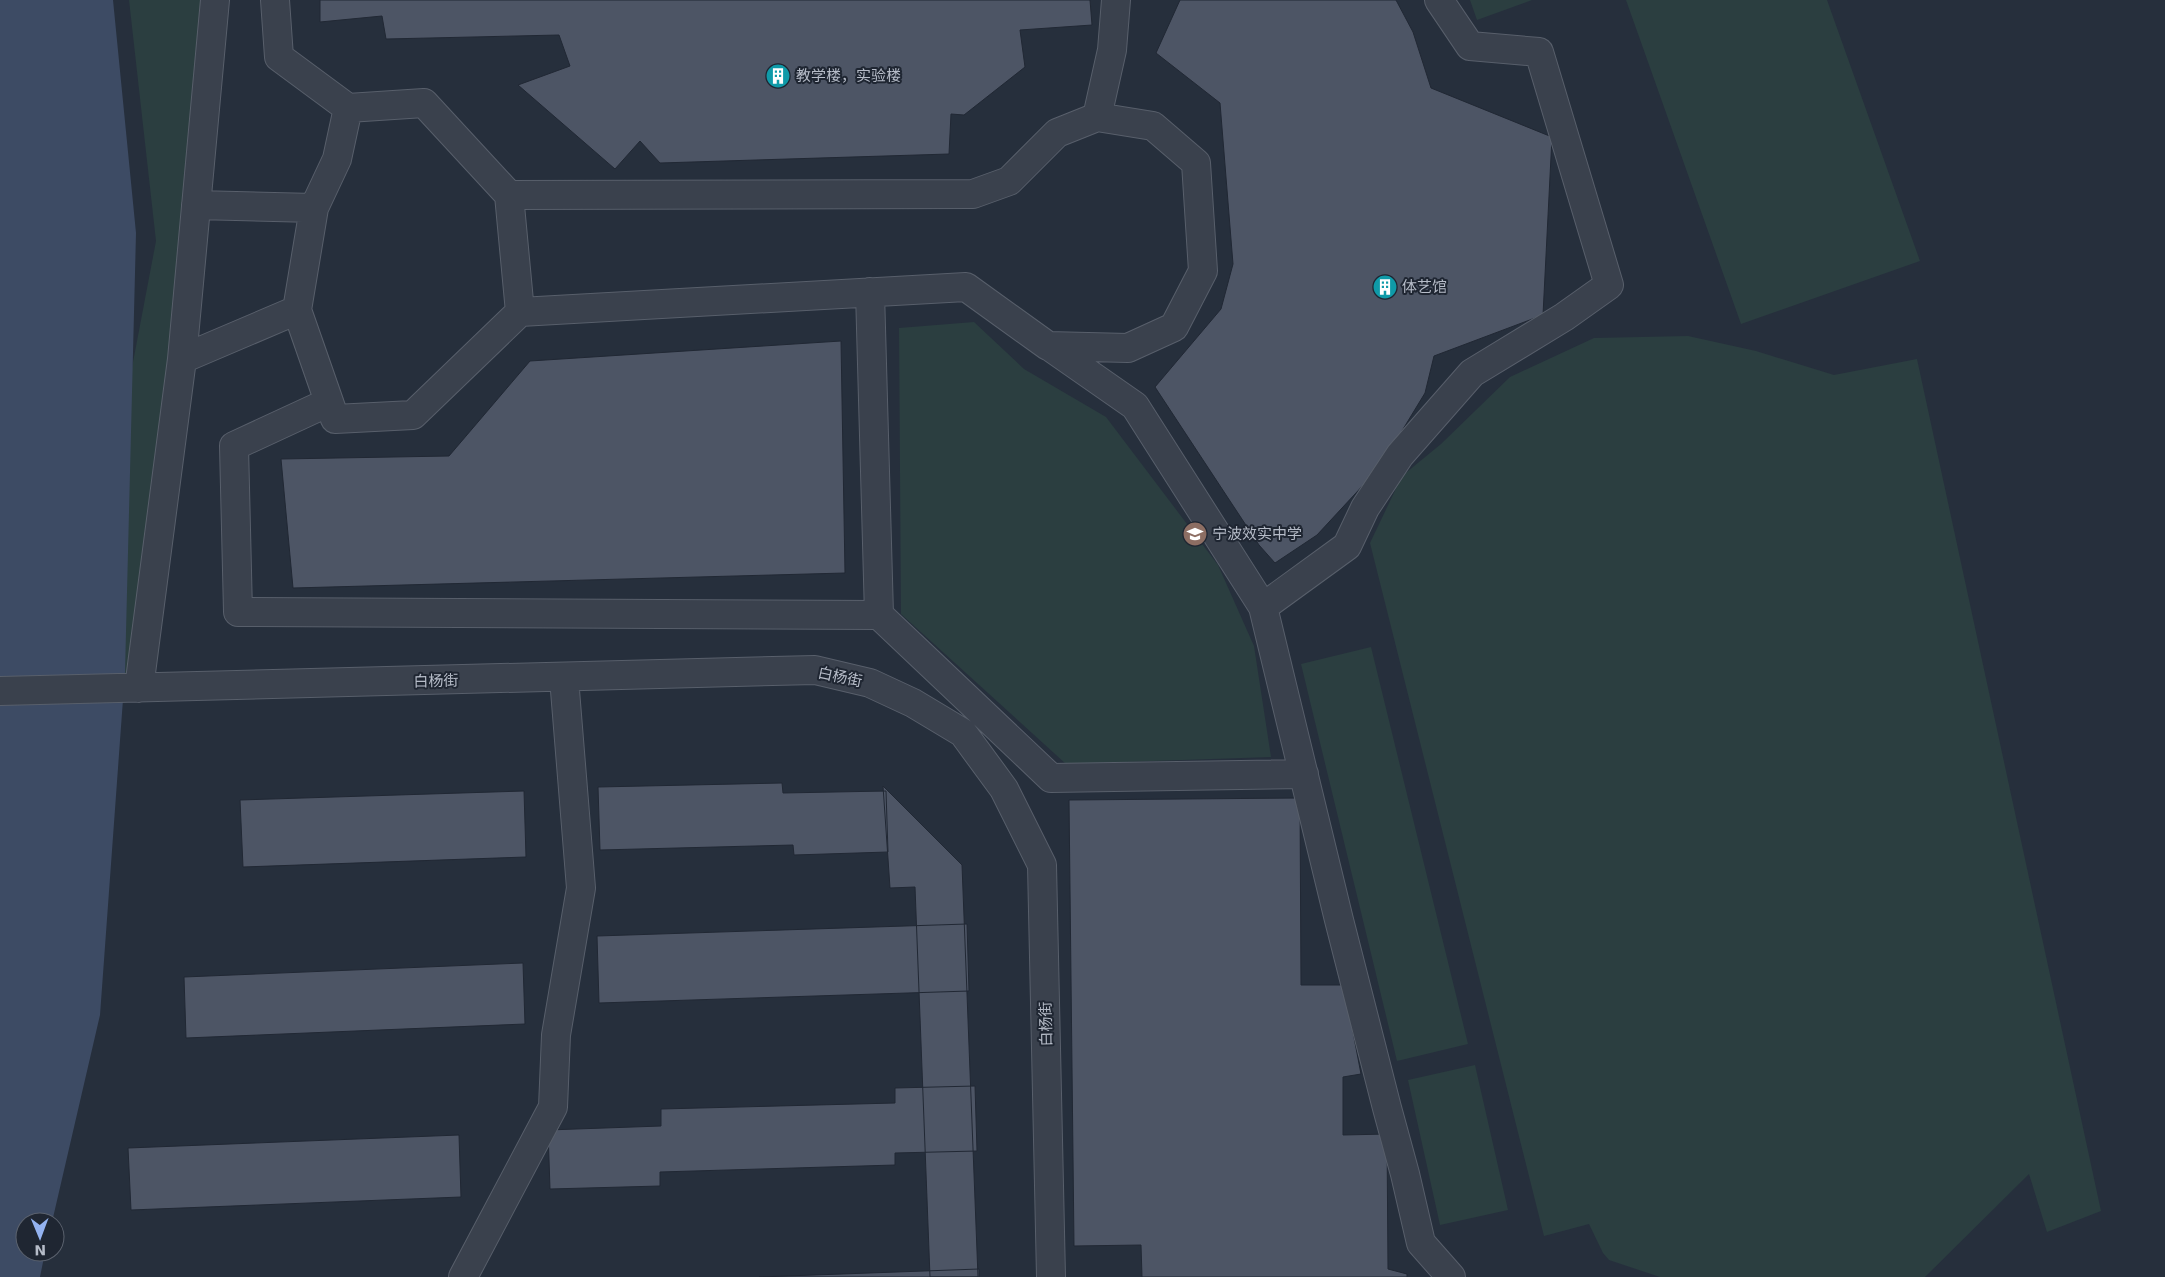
<svg xmlns="http://www.w3.org/2000/svg" width="2165" height="1277" viewBox="0 0 2165 1277" font-family="'DejaVu Sans','Noto Sans SC',sans-serif">
	<style>
		.green { fill: #2b3e40 }
		.water { fill: #3d4b64 }
		.building { fill: #4d5565; stroke: #212834 }
		.lines { fill: none; stroke-linecap: round; stroke-linejoin: round }
		.minor-casing { stroke: #585f6b; stroke-width: 30 }
		.minor { stroke: #3a414d; stroke-width: 28 }
		.labels { text-anchor: middle; dominant-baseline: central; stroke-width: 4; stroke-linejoin: round; paint-order: stroke }
		.poi-label { font-size: 15px; fill: #b6bcc8; stroke: #1f2632; text-anchor: start }
		.street-label { font-size: 15px; fill: #b6bcc8; stroke: #1f2632 }
	</style>
	<rect width="100%" height="100%" fill="#262f3c"/>
	<path class="green" d="M129 0H214L139 688 71 689 156 241Z
		M1470 0H1532L1477 20Z
		M1626 0H1827L1920 261 1741 324Z
		M974 322 1024 369 1106 417 1218 565 1254 646 1271 757 1066 764 901 614 899 328Z
		M1688 336 1756 351 1834 375 1917 359 2101 1211 2047 1232 2029 1174 1925 1277H1660L1609 1260 1603 1253 1589 1224 1544 1236 1370 543 1402 476 1441 444 1510 377 1594 338Z
		M1371 647 1468 1044 1397 1061 1301 664Z
		M1475 1065 1508 1210 1440 1225 1408 1080Z"/>
	<path class="water" d="M0 0H113L136 233 125 672 100 1015 52 1222H25V1252H45L40 1277H0Z"/>
	<path class="building" d="M320 0H1090L1092 25 1020 30 1025 67 964 115 951 114 949 154 660 163 640 141 615 169 518 85 570 66 559 35 386 39 382 16 320 22Z
		M1180 0H1396L1413 32 1431 88 1552 137 1543 315 1434 356 1425 393 1380 467 1317 535 1275 563 1259 545 1155 387 1221 309 1233 264 1220 103 1156 53Z
		M841 341 845 573 293 588 281 459 449 456 530 361Z
		M782 783 783 793 886 791 888 852 794 855 793 845 600 850 598 787Z
		M883 786 962 865 978 1277H930L915 887 890 888Z
		M524 791 526 857 243 867 240 800Z
		M1300 798 1301 985H1344L1361 1074 1343 1077V1135L1387 1134 1388 1269 1407 1274V1277H1142L1141 1245 1074 1246 1069 800Z
		M967 924 969 991 599 1003 597 936Z
		M523 963 525 1024 186 1038 184 977Z
		M975 1086 977 1151 895 1153V1165L660 1172V1186L550 1189 548 1130 661 1126V1109L895 1103V1088Z
		M459 1135 461 1197 131 1210 128 1148Z
		M979 1269V1277H759Z"/>
	<g class="lines">
		<defs>
			<path id="minor" d="M275 0 279 57 348 108
				M1097 117 1112 50 1116 0
				M509 195 520 312
				M870 292 879 615 1051 778 1304 774
				M297 310 314 208
				M1049 346 1135 406 1263 607 1339 920 1387 1108 1405 1174 1421 1243 1451 1277
				M182 359 297 310 335 419 413 415 520 312 966 287 1048 346 1128 348 1174 327 1203 271 1196 163 1153 126 1097 117 1057 133 1009 181 973 194 509 195 424 103 348 108 337 159 314 208 196 205
				M329 402 234 446 238 612 879 615
				M1263 607 1347 546 1365 508 1400 455 1472 373 1564 317 1609 285 1539 52 1470 46 1439 0
				M139 688 182 359 215 0
				M0 691 815 670 870 683 913 703 963 733 1004 789 1042 865 1051 1277
				M463 1277 553 1107 556 1035 581 888 564 678"/>
		</defs>
		<use href="#minor" class="minor-casing"/>
		<use href="#minor" class="minor"/>
	</g>
	<defs>
		<symbol id="building-disc" viewBox="-11 -11 22 22"><circle r="9.5" fill="#0f9aa8" stroke="#1f2632"/><path d="M-4-6H4V6H1V3H-1V6H-4ZM-2.5-4.3h1.7v1.8h-1.7ZM.8-4.3h1.7v1.8H.8ZM-2.5-1h1.7V.8h-1.7ZM.8-1h1.7V.8H.8Z" fill="#fff"/></symbol>
		<symbol id="school-disc" viewBox="-11 -11 22 22"><circle r="9.5" fill="#8d6e63" stroke="#1f2632"/><path d="M0-5L7-2L0 1L-7-2ZM-4 1L0 2.5L4 1V4Q0 6-4 4Z" fill="#fff"/></symbol>
	</defs>
	<g fill-rule="evenodd">
		<use href="#building-disc" x="764" y="62" width="28" height="28"/>
		<use href="#building-disc" x="1371" y="273" width="28" height="28"/>
		<use href="#school-disc" x="1181" y="520" width="28" height="28"/>
	</g>
	<g class="labels">
		<g class="poi-label">
			<text x="796" y="76">教学楼，实验楼</text>
			<text x="1402" y="287">体艺馆</text>
			<text x="1212" y="534">宁波效实中学</text>
		</g>
		<g class="street-label">
			<text transform="translate(840 677) rotate(12)">白杨街</text>
			<text transform="translate(436 681) rotate(-1)">白杨街</text>
			<text transform="translate(1046 1024) rotate(-91)">白杨街</text>
		</g>
	</g>
	<g transform="translate(40 1237) rotate(179)"><circle r="24" fill="#1f2632" stroke="#5b626e"/>
	<path d="M0-4L9 19L0 12L-9 19Z" fill="#93b2f0"/>
	<text y="-8" font-size="14" font-weight="bold" text-anchor="middle" fill="#b6bcc8">N</text>
	</g>
</svg>
